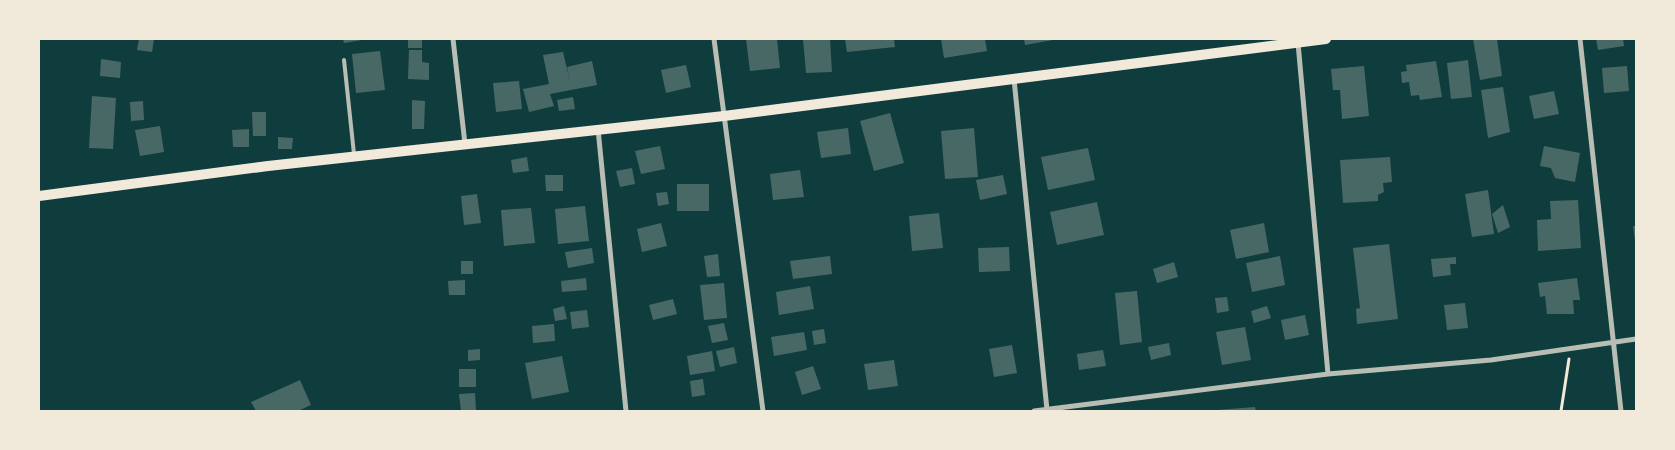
<svg xmlns="http://www.w3.org/2000/svg" width="1675" height="450" viewBox="0 0 1675 450" font-family="'Noto Sans',sans-serif">
	<style>
		.building { fill: #486865 }
		.lines { fill: none; stroke-linecap: round; stroke-linejoin: round }
		.path { stroke: #f1e9da; stroke-width: 3 }
		.service { stroke: #b8beb3; stroke-width: 4 }
		.minor { stroke: #b8beb3; stroke-width: 5 }
		.secondary { stroke: #f1e9da; stroke-width: 10 }
	</style>
	<rect width="100%" height="100%" fill="#0f3d3e"/>
	<path class="building" d="M139 39H154L152 52 137 50Z
		M343 39H362V40L344 43Z
		M408 39H422V48H408Z
		M746 39H777L780 68 750 71Z
		M803 39H830L832 72 806 73Z
		M845 39H894L895 47 847 52Z
		M941 39H985L987 51 944 58Z
		M1024 39H1053V40L1025 45Z
		M1473 39H1497L1502 76 1480 80Z
		M1596 39H1623L1624 46 1598 50Z
		M409 50H422V62L429 63V80L408 79Z
		M380 51 385 90 356 93 352 54Z
		M563 52 570 82 567 67 592 61 597 85 550 94 554 106 529 112 523 89 549 84 543 55Z
		M101 59 121 62 120 78 100 76Z
		M1468 60 1472 97 1451 99 1447 63Z
		M1436 61 1442 97 1420 100 1419 95 1411 96 1409 82 1402 83 1401 72 1407 71 1406 65Z
		M686 65 691 87 666 93 661 70Z
		M1364 66 1369 116 1342 119 1340 90H1333L1331 69Z
		M1627 66 1629 91 1604 93 1602 68Z
		M519 81 522 109 496 112 493 83Z
		M1503 87 1510 132 1488 138 1481 90Z
		M1554 91 1559 114 1534 119 1529 96Z
		M92 96 116 98 113 149 89 148Z
		M573 97 575 109 559 111 557 100Z
		M412 100 425 101 424 129H412Z
		M143 101 144 120 131 121 130 102Z
		M252 112H266V136H253Z
		M890 113 904 163 874 171 860 121Z
		M160 126 164 152 140 156 135 130Z
		M848 128 851 154 821 158 817 132Z
		M974 128 978 177 945 179 941 131Z
		M249 129V147H233L232 130Z
		M278 137 293 138 292 149H278Z
		M660 146 665 169 641 174 635 151Z
		M1544 146 1580 153 1575 182 1555 178 1551 168 1540 166Z
		M1088 148 1095 180 1048 190 1041 157Z
		M527 157 529 171 513 173 511 160Z
		M1390 157 1392 182 1383 183 1384 192 1378 195V201L1343 203 1340 160Z
		M632 168 635 184 620 187 616 171Z
		M800 170 804 197 773 200 770 174Z
		M545 175H563V191H546Z
		M1003 175 1007 194 980 200 976 180Z
		M677 184H709V211H677Z
		M1488 190 1494 234 1472 237 1465 194Z
		M667 192 669 204 658 206 656 193Z
		M477 194 481 223 464 225 461 196Z
		M1578 200 1581 248 1538 251 1537 220 1551 219 1550 201Z
		M1097 202 1104 235 1057 245 1050 212Z
		M1503 205 1510 227 1498 233 1492 214Z
		M585 206 589 241 558 244 555 209Z
		M531 208 535 243 504 246 501 210Z
		M939 213 943 248 912 251 909 216Z
		M661 223 667 246 642 252 637 229Z
		M1264 223 1269 252 1236 259 1230 230Z
		M1633 226H1636V241H1635Z
		M1389 244 1398 319 1357 324 1356 309 1360 308 1353 248Z
		M1009 247 1010 271 979 272 978 248Z
		M592 248 594 263 568 268 565 252Z
		M718 254 720 276 707 277 704 256Z
		M830 256 832 274 793 279 790 261Z
		M1280 256 1285 285 1252 292 1246 263Z
		M1456 257V264H1450L1451 275 1433 277 1431 259Z
		M461 261H473V274H461Z
		M1174 262 1178 277 1157 283 1153 269Z
		M586 278 587 290 562 292 561 281Z
		M1577 278 1580 300H1573L1574 314H1547L1545 296 1540 297 1538 283Z
		M465 280V295H449L448 281Z
		M724 283 727 318 704 320 700 285Z
		M810 286 814 309 779 315 776 292Z
		M1137 291 1142 342 1120 345 1115 293Z
		M1227 297 1229 311 1217 313 1215 298Z
		M673 299 677 314 653 320 649 305Z
		M1465 303 1468 328 1447 330 1444 305Z
		M564 306 567 319 555 321 553 309Z
		M1267 306 1271 318 1254 323 1251 311Z
		M587 310 589 327 572 329 570 312Z
		M1305 315 1309 335 1285 340 1281 320Z
		M724 323 728 340 712 343 708 326Z
		M554 324 555 341 533 343 532 326Z
		M1245 327 1251 360 1222 365 1216 332Z
		M824 329 826 343 814 345 812 331Z
		M804 332 807 350 774 356 771 337Z
		M1169 343 1171 355 1151 360 1148 347Z
		M1012 345 1017 373 994 377 989 349Z
		M734 347 737 363 720 367 716 351Z
		M480 349V360L468 361V350Z
		M1103 350 1106 366 1079 370 1077 354Z
		M712 351 715 371 690 375 687 356Z
		M562 356 569 392 532 399 525 363Z
		M894 360 898 386 868 390 864 364Z
		M813 366 821 389 802 395 795 372Z
		M459 369H476V387H459Z
		M703 379 705 395 692 397 690 381Z
		M300 380 311 405 298 411H256L251 402Z
		M475 393 476 411H461L459 394Z
		M1255 407 1256 411H1217V410Z"/>
	<g class="lines">
		<path class="path" d="M1561 411 1569 359"/>
		<path class="service" d="M344 60 354 154"/>
		<path class="minor" d="M453 39 465 144
			M714 39 763 411
			M1580 39 1621 411
			M1298 43 1328 374
			M1014 79 1047 410
			M598 129 626 411
			M1034 411 1328 374 1491 360 1636 339"/>
		<path class="secondary" d="M39 196 268 166 724 116 1326 39"/>
	</g>
	<rect width="1675" height="450" fill="none" stroke="#f1e9da" stroke-width="80"/>
</svg>
